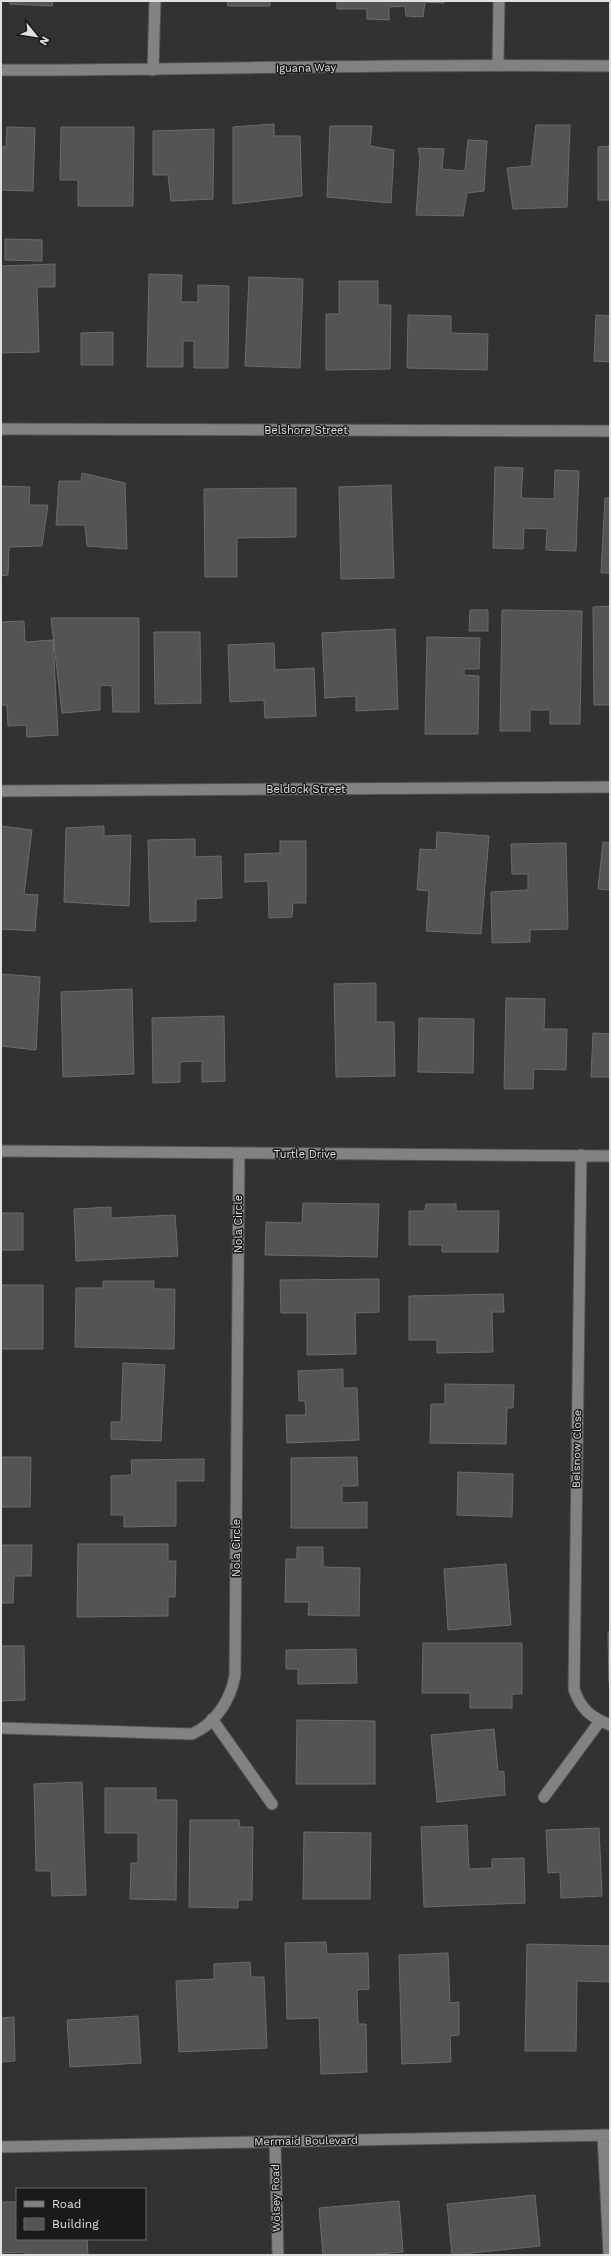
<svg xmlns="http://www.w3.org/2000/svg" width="611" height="2256" viewBox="0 0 611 2256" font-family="'Work Sans',sans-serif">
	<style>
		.building { fill: #545456; stroke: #6b6a6d }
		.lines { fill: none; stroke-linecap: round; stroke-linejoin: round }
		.service-casing { stroke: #515053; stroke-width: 13 }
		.minor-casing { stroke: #515053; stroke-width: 13 }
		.service { stroke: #828183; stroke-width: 11 }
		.minor { stroke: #828183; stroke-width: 11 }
		.labels { text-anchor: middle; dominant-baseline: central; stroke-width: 3; stroke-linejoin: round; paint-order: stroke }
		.street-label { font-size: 11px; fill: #e0dfe1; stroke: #1a1a1b }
	</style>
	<rect width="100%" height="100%" fill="#323134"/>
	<path class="building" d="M10 1H53L52 6 10 4Z
		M227 1H270V6H228Z
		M337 1H444V3L425 2 423 17 406 16 405 6 389 7V20L367 19V9H337Z
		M274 124V136H300L302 196 233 204V127Z
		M536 125H570L567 207 513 209 507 168 531 166Z
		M330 126H372L370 146 394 150 391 203 327 197Z
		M7 127 35 128 33 191 1 190V146L6 147Z
		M61 127H134L133 206H78V180H60Z
		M214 129 213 199 171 201 168 175H153V131Z
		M468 140 487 141 484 191 467 193 463 216 416 215 420 157 418 148 444 149 442 169 465 171Z
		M610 146V200H598V147Z
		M5 239 42 240V261L5 260Z
		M55 264V287H37L39 352 1 353V266Z
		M149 274 182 275 181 302H198V285L229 286 228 368H194V341H183V367H147Z
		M249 277 303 279 300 368 245 366Z
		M339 281H378V305H391L390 369 326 370V314H339Z
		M408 315 451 316V333L488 334 487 370 407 368Z
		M596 315 610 316V362L594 361Z
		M113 332V365H81V333Z
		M495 467 523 468 521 498 554 499 555 470 579 471 576 551 546 550 547 529 524 528 523 549 493 548Z
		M82 473 125 483 127 549 87 546 85 525H56L59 481H81Z
		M391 485 394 578 341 579 339 487Z
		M1 486 30 487 29 505H48L42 546 9 547 8 575 1 576Z
		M296 488V537L237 538V577H205L204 489Z
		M605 498H610V573H601Z
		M610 606V705H594L593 607Z
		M470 610H488V631H469Z
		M502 610 582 611 580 724H550V710H530V731H500Z
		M51 618H139V712H113L112 686 100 685V710L62 713Z
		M24 621 25 642 53 640 58 735 27 737 26 725 8 726 7 705H1V622Z
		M395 629 398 709 356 711V696L325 698 322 633Z
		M154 632H200L201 703 155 704Z
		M427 637 480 638 479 669H464V675L479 676 478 734H425Z
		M274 643 275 670 314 668 316 716 265 718 264 700 230 702 228 645Z
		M1 826 32 830 24 894 38 895 35 931 1 929Z
		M104 826V836L131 835 129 906 64 902 66 828Z
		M437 832 489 836 481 934 426 931 429 891 417 890 420 849 436 850Z
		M195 839V857L221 856 222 898 196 899V921L150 922 148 840Z
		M280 841H306V903H293L292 917 269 918 268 881 245 882V854L280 853Z
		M603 842 610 843V890L598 889Z
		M566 843 568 929 530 930V942L492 943 491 892 528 890V874H512L511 844Z
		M1 974 40 977 36 1050 1 1046Z
		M376 983V1022H394L395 1076 336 1077 334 984Z
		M132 989 134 1074 63 1077 61 992Z
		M506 998 545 999 544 1029H567L566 1070 534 1069 533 1089H504Z
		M224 1016 225 1081 202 1082V1061L180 1062V1082L153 1083 152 1018Z
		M419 1018 474 1019 473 1073 418 1072Z
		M593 1033 610 1034V1077H591Z
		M303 1203 379 1204 377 1257 265 1255 266 1222 302 1223Z
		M426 1204H456V1211H499L498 1252H442V1245H409V1211H425Z
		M111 1207V1218L175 1215 178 1256 76 1261 74 1209Z
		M1 1213H23V1250H1Z
		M379 1279V1312L355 1313 356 1354 307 1355V1313H281L280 1280Z
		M103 1281H154V1289H175L174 1349 75 1347 76 1288H103Z
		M1 1285H43V1349H1Z
		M503 1294 504 1312H492L493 1352 437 1353V1340H409V1296Z
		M123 1363 165 1365 161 1441 111 1439V1422H121Z
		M343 1369V1388H357L359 1440 287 1443 286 1415H306L305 1401H299L298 1371Z
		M445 1384 514 1385 513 1408H507L506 1444 430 1443 431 1404H445Z
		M1 1457H31L30 1507H1Z
		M357 1457 358 1486H342V1503L367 1502V1528H291V1458Z
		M204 1459V1481H176V1526L124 1527V1515H111V1476L132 1475 131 1460Z
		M458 1472 513 1474 512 1517 457 1515Z
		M78 1544H168V1561H176L175 1597H168V1616L77 1617Z
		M1 1545H32L31 1576H14L13 1603H1Z
		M297 1547H323V1567L360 1568 359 1616 308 1615 309 1602H285L286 1559H297Z
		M506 1564 511 1625 448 1630 444 1569Z
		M608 1632H610V1683H609Z
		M423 1643H522V1694H512V1708H470V1693H422Z
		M1 1646H24L25 1700 1 1701Z
		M356 1649 357 1683 298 1684V1669H286V1650Z
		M297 1720 375 1721V1784H296Z
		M494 1729 498 1772 504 1771 505 1795 437 1802 431 1735Z
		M82 1782 86 1895 52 1896 51 1871H36L34 1784Z
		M105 1788H156V1800H177L176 1900 130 1899 131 1863H138V1833H105Z
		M190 1820H239L240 1827H253L252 1900H238V1908L189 1907Z
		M467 1825 469 1869 492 1868V1859L524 1858 525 1903 424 1907 421 1827Z
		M599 1828 602 1896 561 1898 560 1872 548 1873 546 1830Z
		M304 1832 371 1833 370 1899H303Z
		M326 1942 327 1954 368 1953 369 1989 357 1990 358 2024H366L367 2072 321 2074 319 2018 287 2019 285 1943Z
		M527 1944 610 1946V1982L577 1981 576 2051H525Z
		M448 1953 450 2003 459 2002V2035L450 2036 451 2062 402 2064 399 1955Z
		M250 1962 251 1977H264L267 2048 179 2052 176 1981 214 1979V1964Z
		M138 2016 141 2063 70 2067 67 2020Z
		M14 2017 15 2061 1 2062V2018Z
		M535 2195 540 2246 452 2255 447 2204Z
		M399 2201 403 2252 366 2255H323L319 2208Z
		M1 2202H17V2239H87L88 2255H25V2252L1 2253Z"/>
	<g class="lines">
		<defs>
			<path id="service" d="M212 1719 272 1804
				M544 1797 600 1721"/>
			<path id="minor" d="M498 64 499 1
				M1 70C204 70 407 63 610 66
				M153 70 155 1
				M1 429 610 431
				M1 791 610 787
				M1 1151 610 1156
				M581 1155 574 1689C581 1710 591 1717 610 1725
				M1 1728 192 1734C215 1724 231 1700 235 1675L239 1154
				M603 2135 609 2255
				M275 2141 278 2255
				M1 2147 610 2135"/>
		</defs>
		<use href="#service" class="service-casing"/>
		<use href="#minor" class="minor-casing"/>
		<use href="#service" class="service"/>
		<use href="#minor" class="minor"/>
	</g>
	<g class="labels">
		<g class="street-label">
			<text transform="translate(306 68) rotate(-1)">Iguana Way</text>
			<text x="306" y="430">Belshore Street</text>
			<text x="306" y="789">Beldock Street</text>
			<text x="305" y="1154">Turtle Drive</text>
			<text transform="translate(238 1224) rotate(-90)">Nola Circle</text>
			<text transform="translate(577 1449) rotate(-89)">Belsnow Close</text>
			<text transform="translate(236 1548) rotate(-90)">Nola Circle</text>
			<text transform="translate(306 2141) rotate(-1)">Mermaid Boulevard</text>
			<text transform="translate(276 2198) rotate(-91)">Wolsey Road</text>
		</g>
	</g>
	<rect width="611" height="2256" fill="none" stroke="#e0dfe1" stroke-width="4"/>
	<rect x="16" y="2188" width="130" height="52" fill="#1a1a1b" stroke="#69696a"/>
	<rect x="24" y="2201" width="20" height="6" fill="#828183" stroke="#69696a"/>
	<text x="52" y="2208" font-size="12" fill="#e0dfe1">Road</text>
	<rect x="24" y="2218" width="20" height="12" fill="#545456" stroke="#69696a"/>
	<text x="52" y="2228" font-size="12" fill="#e0dfe1">Building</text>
	<g transform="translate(36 36) rotate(120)" stroke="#1a1a1b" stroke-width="3" paint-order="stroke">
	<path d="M0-3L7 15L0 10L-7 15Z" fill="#e0dfe1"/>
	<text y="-6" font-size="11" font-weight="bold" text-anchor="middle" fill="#e0dfe1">N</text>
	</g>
</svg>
